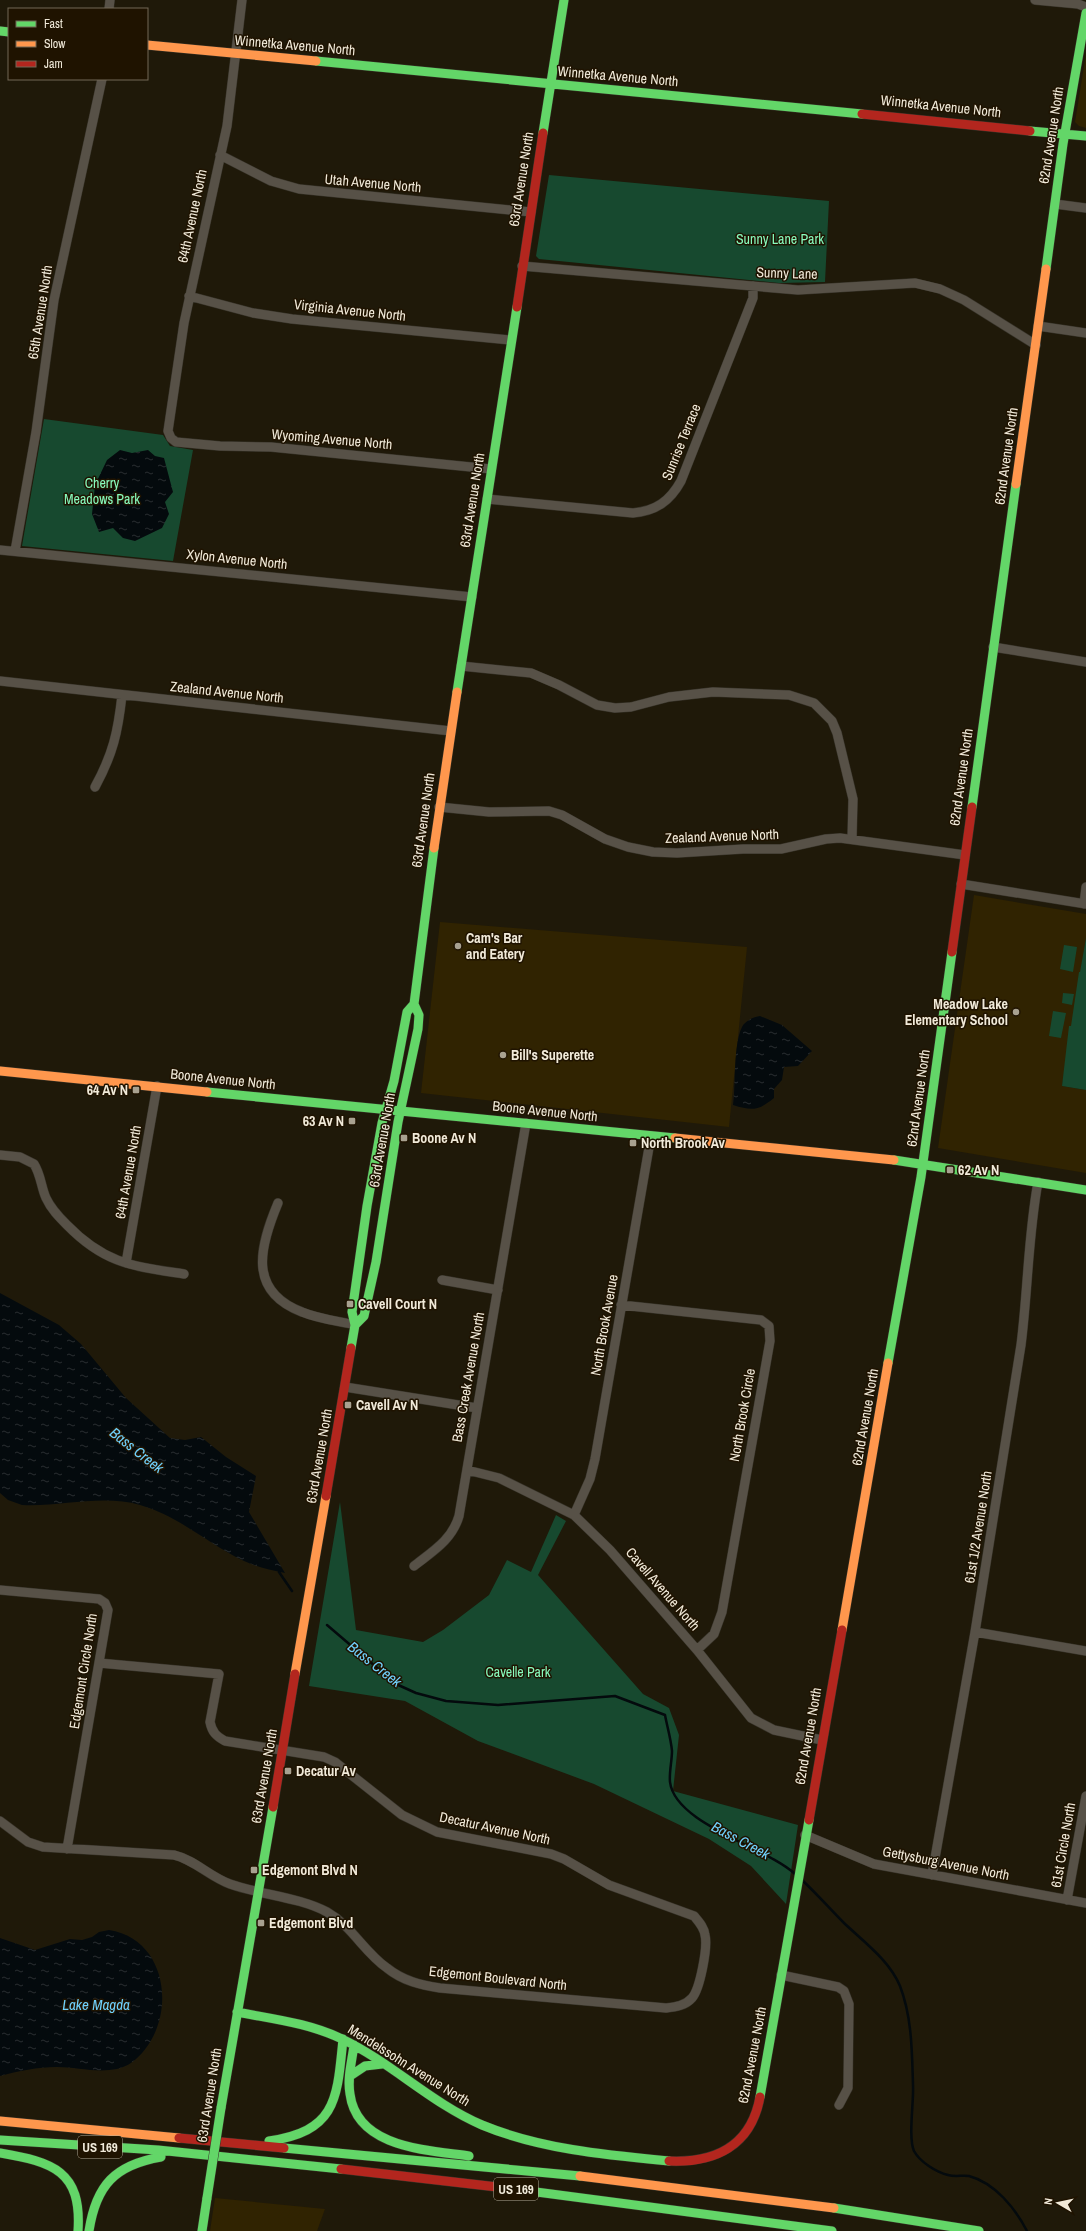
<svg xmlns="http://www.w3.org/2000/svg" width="1086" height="2231" viewBox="0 0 1086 2231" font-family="'Archivo Narrow',sans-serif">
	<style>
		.built { fill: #302301 }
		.park { fill: #17492f }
		.water { fill: url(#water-ripples) }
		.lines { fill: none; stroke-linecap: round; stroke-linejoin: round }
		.stream { stroke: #040a0d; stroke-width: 2.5 }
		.street-casing { stroke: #373329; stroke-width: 10 }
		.fast-casing { stroke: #373329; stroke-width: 10 }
		.slow-casing { stroke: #373329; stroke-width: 10 }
		.jam-casing { stroke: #373329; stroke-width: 10 }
		.street { stroke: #575147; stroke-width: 9 }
		.fast { stroke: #63d668; stroke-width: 9 }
		.slow { stroke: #ff974d; stroke-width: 9 }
		.jam { stroke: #b3261e; stroke-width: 9 }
		.fast-bridge-casing { stroke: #373329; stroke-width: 10; stroke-linecap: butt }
		.fast-bridge { stroke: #63d668; stroke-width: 9 }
		.poi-dot { fill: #a8a190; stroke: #1f1300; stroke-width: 1.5 }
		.labels { text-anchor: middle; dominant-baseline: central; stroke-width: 3; stroke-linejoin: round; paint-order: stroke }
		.shield { fill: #1f1300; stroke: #b2aa98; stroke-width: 1 }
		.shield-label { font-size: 13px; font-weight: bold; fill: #f1ead9 }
		.street-label { font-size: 14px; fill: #f1ead9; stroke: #1f1300 }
		.park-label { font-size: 14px; fill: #88fbbd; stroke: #1f1300 }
		.poi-label { font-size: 14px; font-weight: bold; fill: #f1ead9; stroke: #1f1300; text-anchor: start }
		.water-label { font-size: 15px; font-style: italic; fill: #70d1fc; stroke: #1f1300 }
	</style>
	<defs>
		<pattern id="water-ripples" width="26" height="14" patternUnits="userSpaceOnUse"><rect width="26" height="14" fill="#040a0d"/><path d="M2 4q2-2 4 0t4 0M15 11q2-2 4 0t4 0" fill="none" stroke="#292e30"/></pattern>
	</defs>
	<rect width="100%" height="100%" fill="#1f1909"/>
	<path class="built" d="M1086 54V128L1079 126 1075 122Z
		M974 895 1086 914V938L1062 1086 1086 1090V1173L938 1148Z
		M440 922 747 947 729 1127 421 1093Z
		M215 2198 325 2209 317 2231H210Z"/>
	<path class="park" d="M549 175 829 201 825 282 779 283 539 259 536 256Z
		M44 419 163 435 170 446 193 450 173 561 22 546Z
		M1086 938V1090L1062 1086 1069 1026H1071L1079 972H1080Z
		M1064 945 1077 947 1073 972 1060 969Z
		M1063 993 1074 994 1072 1005 1062 1003Z
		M1053 1011 1066 1013 1061 1038 1049 1036Z
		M340 1502 356 1630 423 1642 443 1630 489 1595 507 1560 531 1572 556 1515 566 1521 538 1575 643 1694 669 1708 679 1735 673 1791 798 1825 786 1904 751 1866 709 1839 594 1784 478 1741 405 1701 309 1686Z"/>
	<path class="water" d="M120 450 132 453 148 450 155 456 164 458 173 492 165 502 169 514 162 528 135 541 123 538 113 528 99 532 92 514 95 485 107 460Z
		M760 1016 782 1025 812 1051 798 1066 784 1067 782 1080 774 1089V1098C758 1111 752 1111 733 1105 736 1085 733 1045 742 1027 745 1021 753 1017 760 1016Z
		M0 1293 59 1325 81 1344 126 1398 170 1438 185 1440 201 1437 226 1457 256 1476 249 1512 285 1573C270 1570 257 1567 244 1561 208 1544 179 1516 140 1505 102 1494 61 1507 22 1505L8 1500 0 1493Z
		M109 1930C173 1940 178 2029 131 2063 110 2077 80 2067 57 2067 38 2067 18 2071 0 2076V1938L35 1950 70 1939 82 1940 92 1937 99 1932Z"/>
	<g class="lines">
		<path class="stream" d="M279 1572 292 1591
			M327 1625 396 1684 416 1693 446 1701 498 1705 615 1696 665 1715C667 1726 671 1739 672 1751 672 1761 669 1772 670 1782 675 1824 766 1847 795 1874
			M802 1880C817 1894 830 1909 844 1923 864 1942 889 1960 900 1986 912 2017 912 2052 913 2085 914 2101 908 2138 914 2151 920 2162 936 2172 948 2175 955 2177 962 2175 969 2176 995 2183 1015 2208 1027 2231"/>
		<defs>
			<path id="street" d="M242 0 227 126 184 323 168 431 171 438 176 442 220 446 271 447 491 469
				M1035 0 1078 4 1086 7
				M109 9 110 0
				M220 155 271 181 299 189 531 212
				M1055 204 1086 208
				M522 266 798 290 915 283 940 289 964 300 1036 345
				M189 296 253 313 292 319 511 340
				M1038 326 1086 333
				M487 499 633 513C656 511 670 501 681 481L753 298V286
				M0 550 472 597
				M15 551 36 432 54 300 102 79
				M993 647 1086 662
				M461 666 531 673 559 685 597 705 615 708 631 707 669 697 713 692 789 695 814 703 832 721 837 733 853 799 852 839
				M0 681 451 731
				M95 787C113 754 118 732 122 695
				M439 807 489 812 549 811 562 815 605 839 628 847 653 852 677 853 743 849H781L826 839 840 838 965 855
				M961 884 1086 904
				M1084 904 1086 887
				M0 1155 20 1157 34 1164C41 1175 41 1187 46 1198 51 1209 59 1217 67 1225 105 1264 133 1266 184 1274
				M278 1203C260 1246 247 1291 302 1312 319 1319 338 1321 355 1325
				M126 1263 157 1086
				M442 1280 498 1290
				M621 1305 761 1320 769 1326 770 1341 722 1612 714 1634 697 1650
				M345 1387 477 1408
				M467 1470 499 1478 574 1515 610 1550 697 1650 751 1718 774 1730 822 1740
				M574 1515 590 1479 595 1459 651 1136
				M414 1566C433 1551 452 1540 459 1516L526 1123
				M0 1590 99 1599 105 1603 108 1610 67 1849
				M975 1632 1086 1651
				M0 1821 28 1842 43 1847 174 1855C195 1860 210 1877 230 1884 261 1895 299 1897 327 1912 352 1926 364 1952 387 1968 403 1981 421 1985 440 1988L666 2008C675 2007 685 2006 692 1998 700 1989 708 1947 705 1935 704 1927 699 1922 694 1916L609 1885 564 1859 551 1854 437 1832 402 1815 335 1762 324 1757 225 1741C216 1736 212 1732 210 1722L219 1674 99 1663
				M805 1835 874 1864 1086 1903
				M932 1875 975 1632 1021 1345C1028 1290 1028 1236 1038 1182
				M1067 1900 1086 1796
				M781 1975 838 1987 844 1991 849 2004 848 2088 839 2105"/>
			<path id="fast" d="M0 31 9 32
				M316 61 862 114
				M1030 131 1086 136
				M543 133 564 0
				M1046 269 1063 144 1086 13
				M457 692 517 307
				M972 807 1016 484
				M207 1092 675 1138
				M894 1160 1086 1190
				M355 1325 364 1316 376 1262 398 1122 418 1029 419 1015 414 1004
				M351 1348 355 1325 352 1312 367 1206 382 1123 394 1081 407 1012 414 1004 434 848
				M888 1363 921 1177 952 952
				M237 2012C272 2019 309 2023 342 2039 392 2063 431 2103 482 2125 540 2149 606 2155 669 2161
				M354 2045C352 2061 347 2078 350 2094 357 2148 427 2150 469 2156
				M350 2076 365 2066 382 2064
				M760 2097 809 1820
				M221 2108 273 1807
				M0 2140 158 2150 341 2169
				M269 2141C337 2131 337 2099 343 2039
				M284 2148 580 2176
				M0 2153C53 2162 82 2171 78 2231
				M506 2188 832 2231
				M834 2208 979 2231
				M89 2231C96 2185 115 2165 161 2157
				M202 2231 207 2198"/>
			<path id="slow" d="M147 45 316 61
				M1016 484 1046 269
				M434 848 457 692
				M0 1071 207 1092
				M675 1138 894 1160
				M842 1630 888 1363
				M295 1674 326 1496
				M0 2121 179 2138
				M580 2176 834 2208"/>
			<path id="jam" d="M862 114 1030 131
				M517 307 543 133
				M952 952 972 807
				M326 1496 351 1348
				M273 1807 295 1674
				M809 1820 842 1630
				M179 2138 284 2148
				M669 2161C715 2163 751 2146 760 2097
				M341 2169 506 2188"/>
		</defs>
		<use href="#street" class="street-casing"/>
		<use href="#fast" class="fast-casing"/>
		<use href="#slow" class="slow-casing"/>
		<use href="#jam" class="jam-casing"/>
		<use href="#street" class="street"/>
		<use href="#fast" class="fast"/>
		<use href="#slow" class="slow"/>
		<use href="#jam" class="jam"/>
		<defs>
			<path id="fast-bridge" d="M207 2198 221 2108"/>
		</defs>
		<use href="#fast-bridge" class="fast-bridge-casing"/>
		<use href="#fast-bridge" class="fast-bridge"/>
	</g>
	<g class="poi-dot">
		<circle cx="458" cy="946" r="4"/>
		<circle cx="1016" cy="1012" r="4"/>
		<circle cx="503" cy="1055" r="4"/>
		<rect x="132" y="1086" width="8" height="8" rx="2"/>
		<rect x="348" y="1117" width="8" height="8" rx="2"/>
		<rect x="400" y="1134" width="8" height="8" rx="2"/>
		<rect x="629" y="1139" width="8" height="8" rx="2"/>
		<rect x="946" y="1166" width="8" height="8" rx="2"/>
		<rect x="346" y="1300" width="8" height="8" rx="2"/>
		<rect x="344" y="1401" width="8" height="8" rx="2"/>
		<rect x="284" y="1767" width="8" height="8" rx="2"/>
		<rect x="250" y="1866" width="8" height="8" rx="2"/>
		<rect x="257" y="1919" width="8" height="8" rx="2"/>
	</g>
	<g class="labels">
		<g class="shield">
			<rect x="78" y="2136" width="44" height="22" rx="3"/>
			<rect x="494" y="2178" width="44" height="22" rx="3"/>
		</g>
		<g class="shield-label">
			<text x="100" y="2147">US 169</text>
			<text x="516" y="2189">US 169</text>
		</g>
		<g class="street-label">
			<text transform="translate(295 45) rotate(5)">Winnetka Avenue North</text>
			<text transform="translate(618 76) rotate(5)">Winnetka Avenue North</text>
			<text transform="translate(941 106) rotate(6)">Winnetka Avenue North</text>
			<text transform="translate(1051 135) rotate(-81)">62nd Avenue North</text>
			<text transform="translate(521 179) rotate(-81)">63rd Avenue North</text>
			<text transform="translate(373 183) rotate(5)">Utah Avenue North</text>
			<text transform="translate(192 216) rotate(-78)">64th Avenue North</text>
			<text transform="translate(787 273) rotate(2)">Sunny Lane</text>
			<text transform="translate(350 310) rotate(6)">Virginia Avenue North</text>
			<text transform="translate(40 312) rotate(-81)">65th Avenue North</text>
			<text transform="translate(332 439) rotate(5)">Wyoming Avenue North</text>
			<text transform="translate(681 442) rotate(-68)">Sunrise Terrace</text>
			<text transform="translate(1006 456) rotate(-82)">62nd Avenue North</text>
			<text transform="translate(472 500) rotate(-81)">63rd Avenue North</text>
			<text transform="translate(237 559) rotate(6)">Xylon Avenue North</text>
			<text transform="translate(227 692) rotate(6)">Zealand Avenue North</text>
			<text transform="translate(961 777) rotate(-82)">62nd Avenue North</text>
			<text transform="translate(423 820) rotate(-82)">63rd Avenue North</text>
			<text transform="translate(722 836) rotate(-2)">Zealand Avenue North</text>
			<text transform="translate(223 1079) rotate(6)">Boone Avenue North</text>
			<text transform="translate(918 1098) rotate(-82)">62nd Avenue North</text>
			<text transform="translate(545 1111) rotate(6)">Boone Avenue North</text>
			<text transform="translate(382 1140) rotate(-80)">63rd Avenue North</text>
			<text transform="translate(128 1172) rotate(-80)">64th Avenue North</text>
			<text transform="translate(604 1325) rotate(-80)">North Brook Avenue</text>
			<text transform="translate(468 1377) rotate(-80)">Bass Creek Avenue North</text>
			<text transform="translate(742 1415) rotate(-80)">North Brook Circle</text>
			<text transform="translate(865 1417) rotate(-80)">62nd Avenue North</text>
			<text transform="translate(319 1456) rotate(-80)">63rd Avenue North</text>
			<text transform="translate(978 1527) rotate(-81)">61st 1/2 Avenue North</text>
			<text transform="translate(663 1589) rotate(49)">Cavell Avenue North</text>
			<text transform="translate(83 1671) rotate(-81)">Edgemont Circle North</text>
			<text transform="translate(808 1736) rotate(-80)">62nd Avenue North</text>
			<text transform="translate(264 1776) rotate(-80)">63rd Avenue North</text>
			<text transform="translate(495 1828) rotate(12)">Decatur Avenue North</text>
			<text transform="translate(1063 1845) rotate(-80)">61st Circle North</text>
			<text transform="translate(946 1863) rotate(11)">Gettysburg Avenue North</text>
			<text transform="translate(498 1978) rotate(6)">Edgemont Boulevard North</text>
			<text transform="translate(752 2055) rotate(-79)">62nd Avenue North</text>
			<text transform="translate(409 2065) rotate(32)">Mendelssohn Avenue North</text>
			<text transform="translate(209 2095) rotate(-81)">63rd Avenue North</text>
		</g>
		<g class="park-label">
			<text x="780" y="239">Sunny Lane Park</text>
			<text x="102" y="483">Cherry<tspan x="102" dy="16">Meadows Park</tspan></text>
			<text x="518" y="1672">Cavelle Park</text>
		</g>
		<g class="poi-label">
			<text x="466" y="938">Cam's Bar<tspan x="466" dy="16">and Eatery</tspan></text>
			<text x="1008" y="1004" text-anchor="end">Meadow Lake<tspan x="1008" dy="16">Elementary School</tspan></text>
			<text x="511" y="1055">Bill's Superette</text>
			<text x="128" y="1090" text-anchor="end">64 Av N</text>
			<text x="344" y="1121" text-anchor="end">63 Av N</text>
			<text x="412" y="1138">Boone Av N</text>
			<text x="641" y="1143">North Brook Av</text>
			<text x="958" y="1170">62 Av N</text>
			<text x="358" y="1304">Cavell Court N</text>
			<text x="356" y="1405">Cavell Av N</text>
			<text x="296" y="1771">Decatur Av</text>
			<text x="262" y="1870">Edgemont Blvd N</text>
			<text x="269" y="1923">Edgemont Blvd</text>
		</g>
		<g class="water-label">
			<text transform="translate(137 1450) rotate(38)">Bass Creek</text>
			<text transform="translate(375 1664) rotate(38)">Bass Creek</text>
			<text transform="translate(741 1840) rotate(28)">Bass Creek</text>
			<text x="96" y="2004">Lake Magda</text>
		</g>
	</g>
	<rect x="8" y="8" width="140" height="72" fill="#1f1300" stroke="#736957"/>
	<rect x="16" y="21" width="20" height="6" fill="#63d668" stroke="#736957"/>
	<text x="44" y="28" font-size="12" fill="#f1ead9">Fast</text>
	<rect x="16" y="41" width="20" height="6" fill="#ff974d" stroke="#736957"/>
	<text x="44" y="48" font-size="12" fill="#f1ead9">Slow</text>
	<rect x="16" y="61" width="20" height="6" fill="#b3261e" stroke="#736957"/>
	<text x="44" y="68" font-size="12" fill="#f1ead9">Jam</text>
	<g transform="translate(1058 2203) rotate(279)" stroke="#1f1300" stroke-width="3" paint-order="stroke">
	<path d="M0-3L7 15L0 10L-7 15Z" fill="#f1ead9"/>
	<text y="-6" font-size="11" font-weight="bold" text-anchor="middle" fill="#f1ead9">N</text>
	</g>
</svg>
